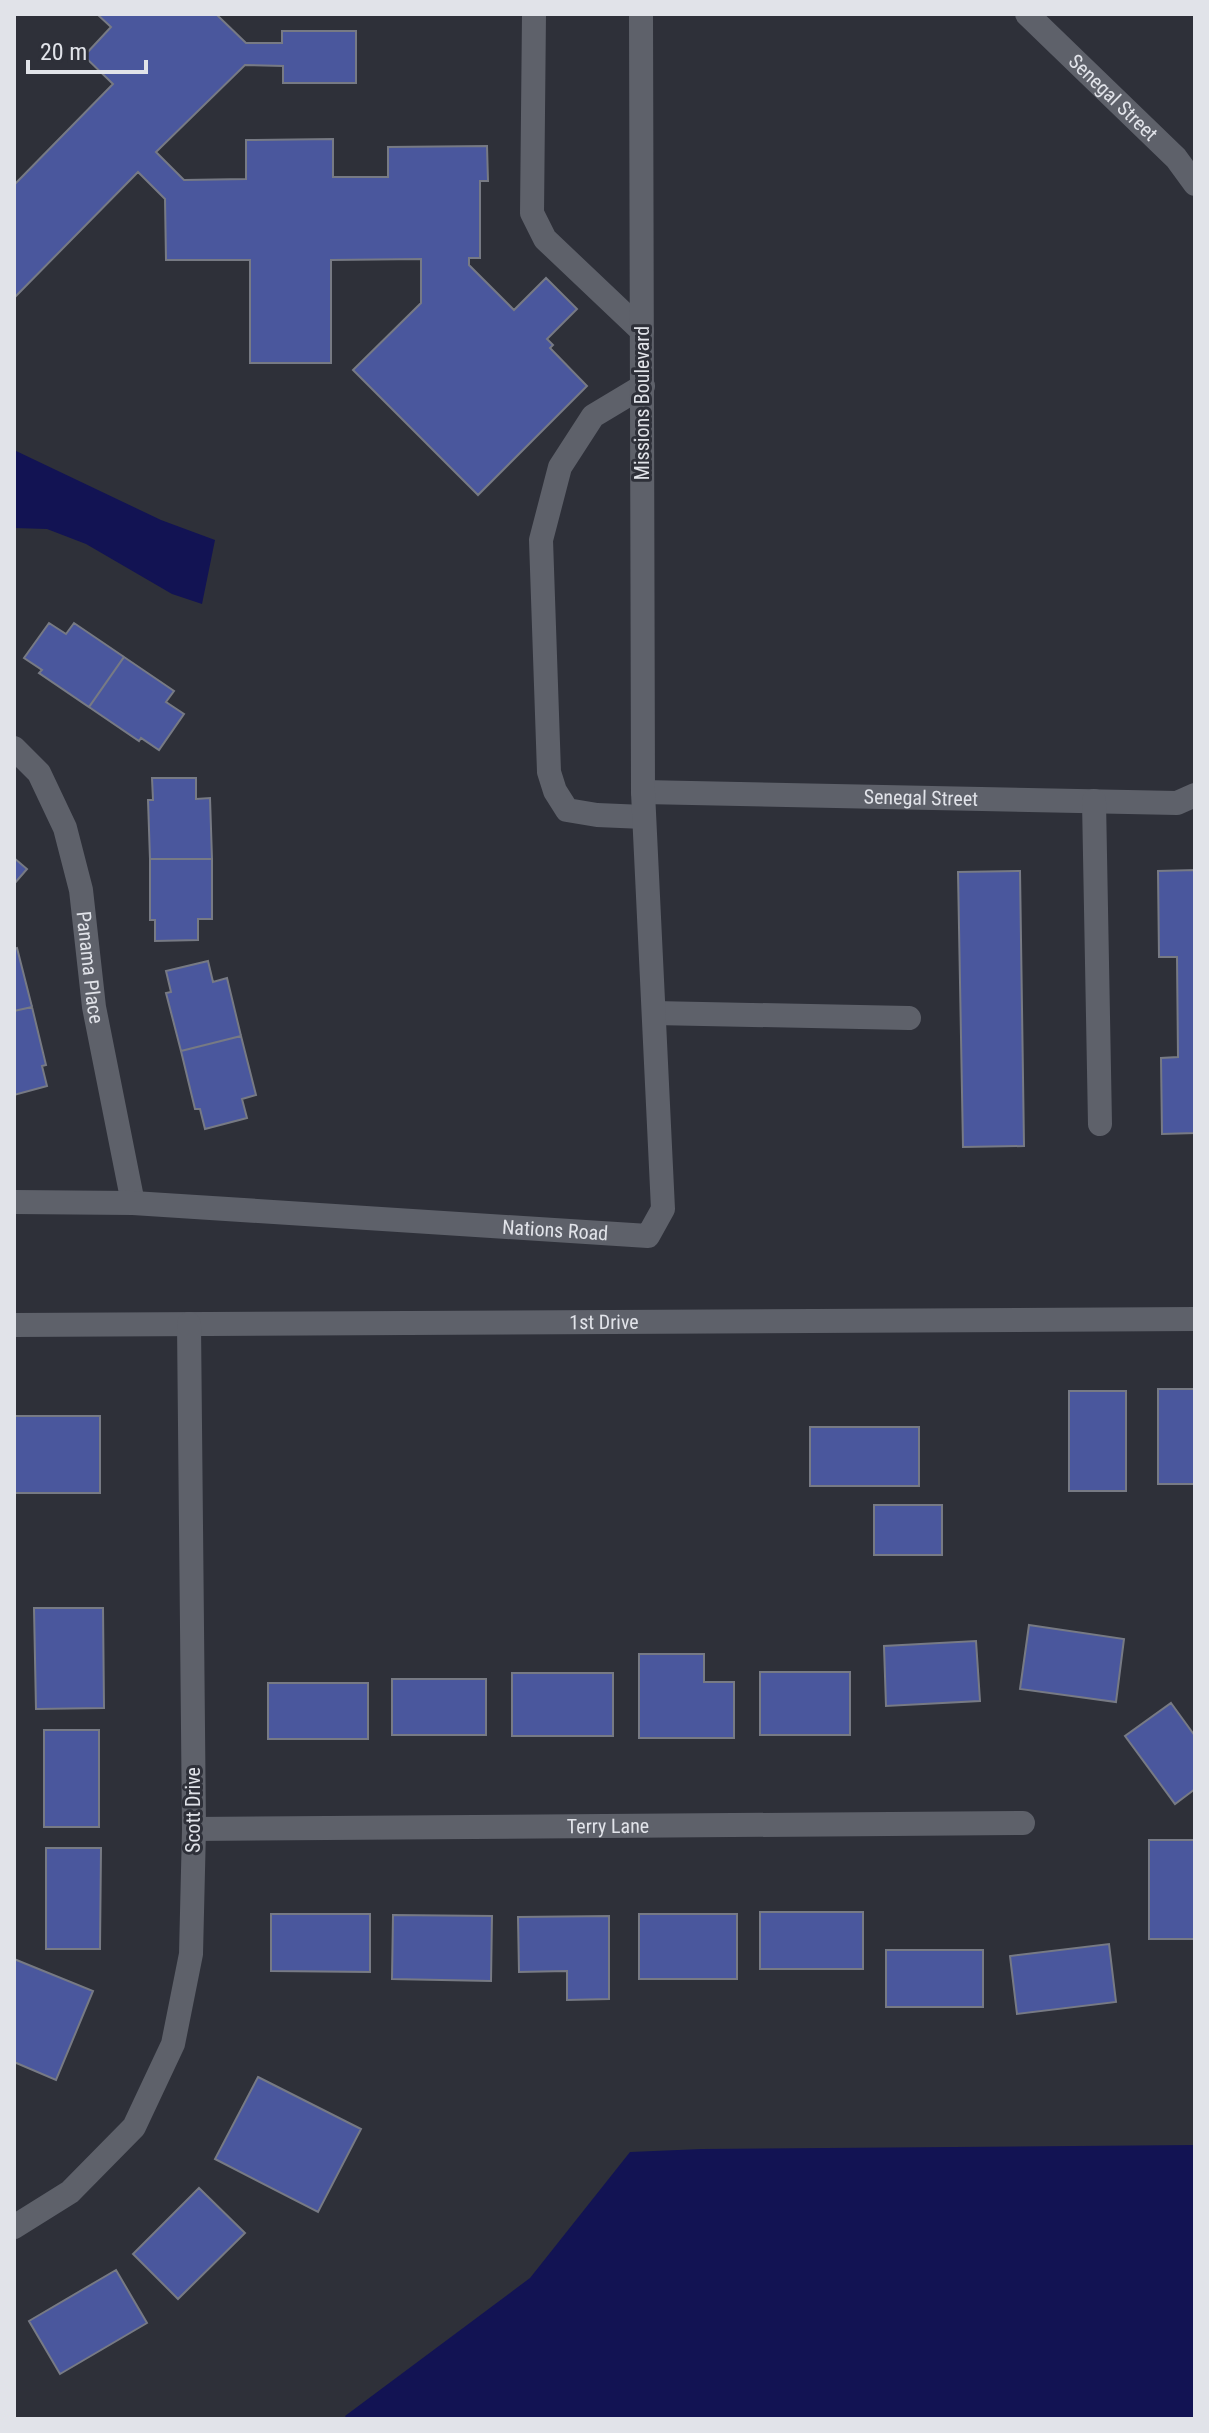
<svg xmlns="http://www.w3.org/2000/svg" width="1209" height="2433" viewBox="0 0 1209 2433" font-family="'Roboto Condensed',sans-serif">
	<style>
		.water { fill: #121353 }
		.building { fill: #4a579d; stroke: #777a84; stroke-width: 2 }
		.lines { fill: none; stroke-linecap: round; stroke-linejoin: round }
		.minor { stroke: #5e616a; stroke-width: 24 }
		.labels { text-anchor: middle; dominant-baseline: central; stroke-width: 6; stroke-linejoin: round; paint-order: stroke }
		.street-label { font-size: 20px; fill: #e1e3e9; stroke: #2e3039 }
	</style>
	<rect width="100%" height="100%" fill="#2e3039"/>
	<path class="water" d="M14 450 161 520 215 540 202 604 172 594 86 544 47 529 14 528Z
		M1195 2145V2419H347L345 2416 530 2278 630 2152 702 2149Z"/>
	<path class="building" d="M97 14H216L246 43H282V31H356V83H283V66L245 65 156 152 184 180 246 179V140L333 139V177H388V147L487 146 488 181H480V258H469V265L514 310 546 278 577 309 547 339 553 345 550 348 587 386 478 495 353 370 421 303V259L331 260V363H250V260H166L165 199 138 172 14 298V185L113 84 84 56 111 27Z
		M49 623 66 634 74 623 124 657 89 707 39 673 42 670 24 658Z
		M124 657 174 691 166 702 184 714 159 750 141 738 139 741 89 707Z
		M152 778H196V799L210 798 212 859H150L148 800H153Z
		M14 858 27 869 14 884Z
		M150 859H212V919H198V940L155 941V920H150Z
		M1195 870V1133L1162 1134 1161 1058 1178 1057 1177 957H1159L1158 871Z
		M1020 871 1024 1146 963 1147 958 872Z
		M17 948 32 1007 14 1011V949Z
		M208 961 213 982 227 978 241 1036 181 1051 166 993 171 992 166 971Z
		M32 1007 46 1065 42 1066 47 1086 14 1095V1011Z
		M241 1036 256 1095 242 1099 247 1118 205 1129 200 1109H195L181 1051Z
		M1158 1389H1195V1484H1158Z
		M1069 1391H1126V1491H1069Z
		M14 1416H100V1493H14Z
		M810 1427H919V1486H810Z
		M874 1505H942V1555H874Z
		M34 1608H103L104 1708 36 1709Z
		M1029 1625 1124 1639 1116 1702 1020 1689Z
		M976 1641 980 1701 886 1706 884 1646Z
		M639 1654H704V1682H734V1738H639Z
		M760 1672H850V1735H760Z
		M512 1673H613V1736H512Z
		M392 1679H486V1735H392Z
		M268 1683H368V1739H268Z
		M1171 1703 1195 1736V1789L1175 1804 1125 1736Z
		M44 1730H99V1827H44Z
		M1149 1840H1195V1939H1149Z
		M46 1848H101L100 1949H46Z
		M760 1912H863V1969H760Z
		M271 1914H370V1972L271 1971Z
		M639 1914H737V1979H639Z
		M393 1915 492 1916 491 1981 392 1979Z
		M609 1916V1999L567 2000V1971L519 1972 518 1917Z
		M1109 1944 1116 2002 1017 2014 1010 1956Z
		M886 1950H983V2007H886Z
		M14 1959 93 1991 56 2080 14 2062Z
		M258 2077 361 2129 318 2212 215 2159Z
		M199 2188 245 2233 178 2299 133 2254Z
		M116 2270 147 2323 60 2374 29 2321Z"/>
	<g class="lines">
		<g class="minor">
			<path d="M534 14 532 213 545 239 642 331"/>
			<path id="s1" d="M1027 14 1176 158 1195 184"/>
			<path d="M643 386 593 416 560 467 541 540 549 772 555 791 567 810 597 815 644 817"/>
			<path id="s2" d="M14 748 39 773 65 828 81 890 94 1007 133 1203"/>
			<path id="s3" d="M643 792 1177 803 1195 795"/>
			<path d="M1094 801 1100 1124"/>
			<path d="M654 1013 909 1018"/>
			<path id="s4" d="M14 1202 133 1203 648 1236 663 1209 643 792 641 14"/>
			<path id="s5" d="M14 1325 1195 1319"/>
			<path id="s6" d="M194 1829 1023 1823"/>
			<path d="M14 2227 70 2192 134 2127 173 2044 191 1954 194 1829 189 1324"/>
		</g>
	</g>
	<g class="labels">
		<g class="street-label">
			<text stroke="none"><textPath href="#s1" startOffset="120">Senegal Street</textPath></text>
			<text transform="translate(642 403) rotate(-90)">Missions Boulevard</text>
			<text stroke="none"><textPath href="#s3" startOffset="278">Senegal Street</textPath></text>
			<text stroke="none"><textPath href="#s2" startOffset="238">Panama Place</textPath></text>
			<text stroke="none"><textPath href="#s4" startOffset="542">Nations Road</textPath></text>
			<text stroke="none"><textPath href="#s5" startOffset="590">1st Drive</textPath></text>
			<text transform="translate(193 1810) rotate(-90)">Scott Drive</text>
			<text stroke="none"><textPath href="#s6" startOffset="414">Terry Lane</textPath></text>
		</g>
	</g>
	<rect width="1209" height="2433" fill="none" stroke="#e1e3e9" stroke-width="32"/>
	<path d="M28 60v12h118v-12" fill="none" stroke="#e1e3e9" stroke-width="4"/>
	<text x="40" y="60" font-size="24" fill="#e1e3e9" stroke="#2e3039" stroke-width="6" paint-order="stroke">20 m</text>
</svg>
